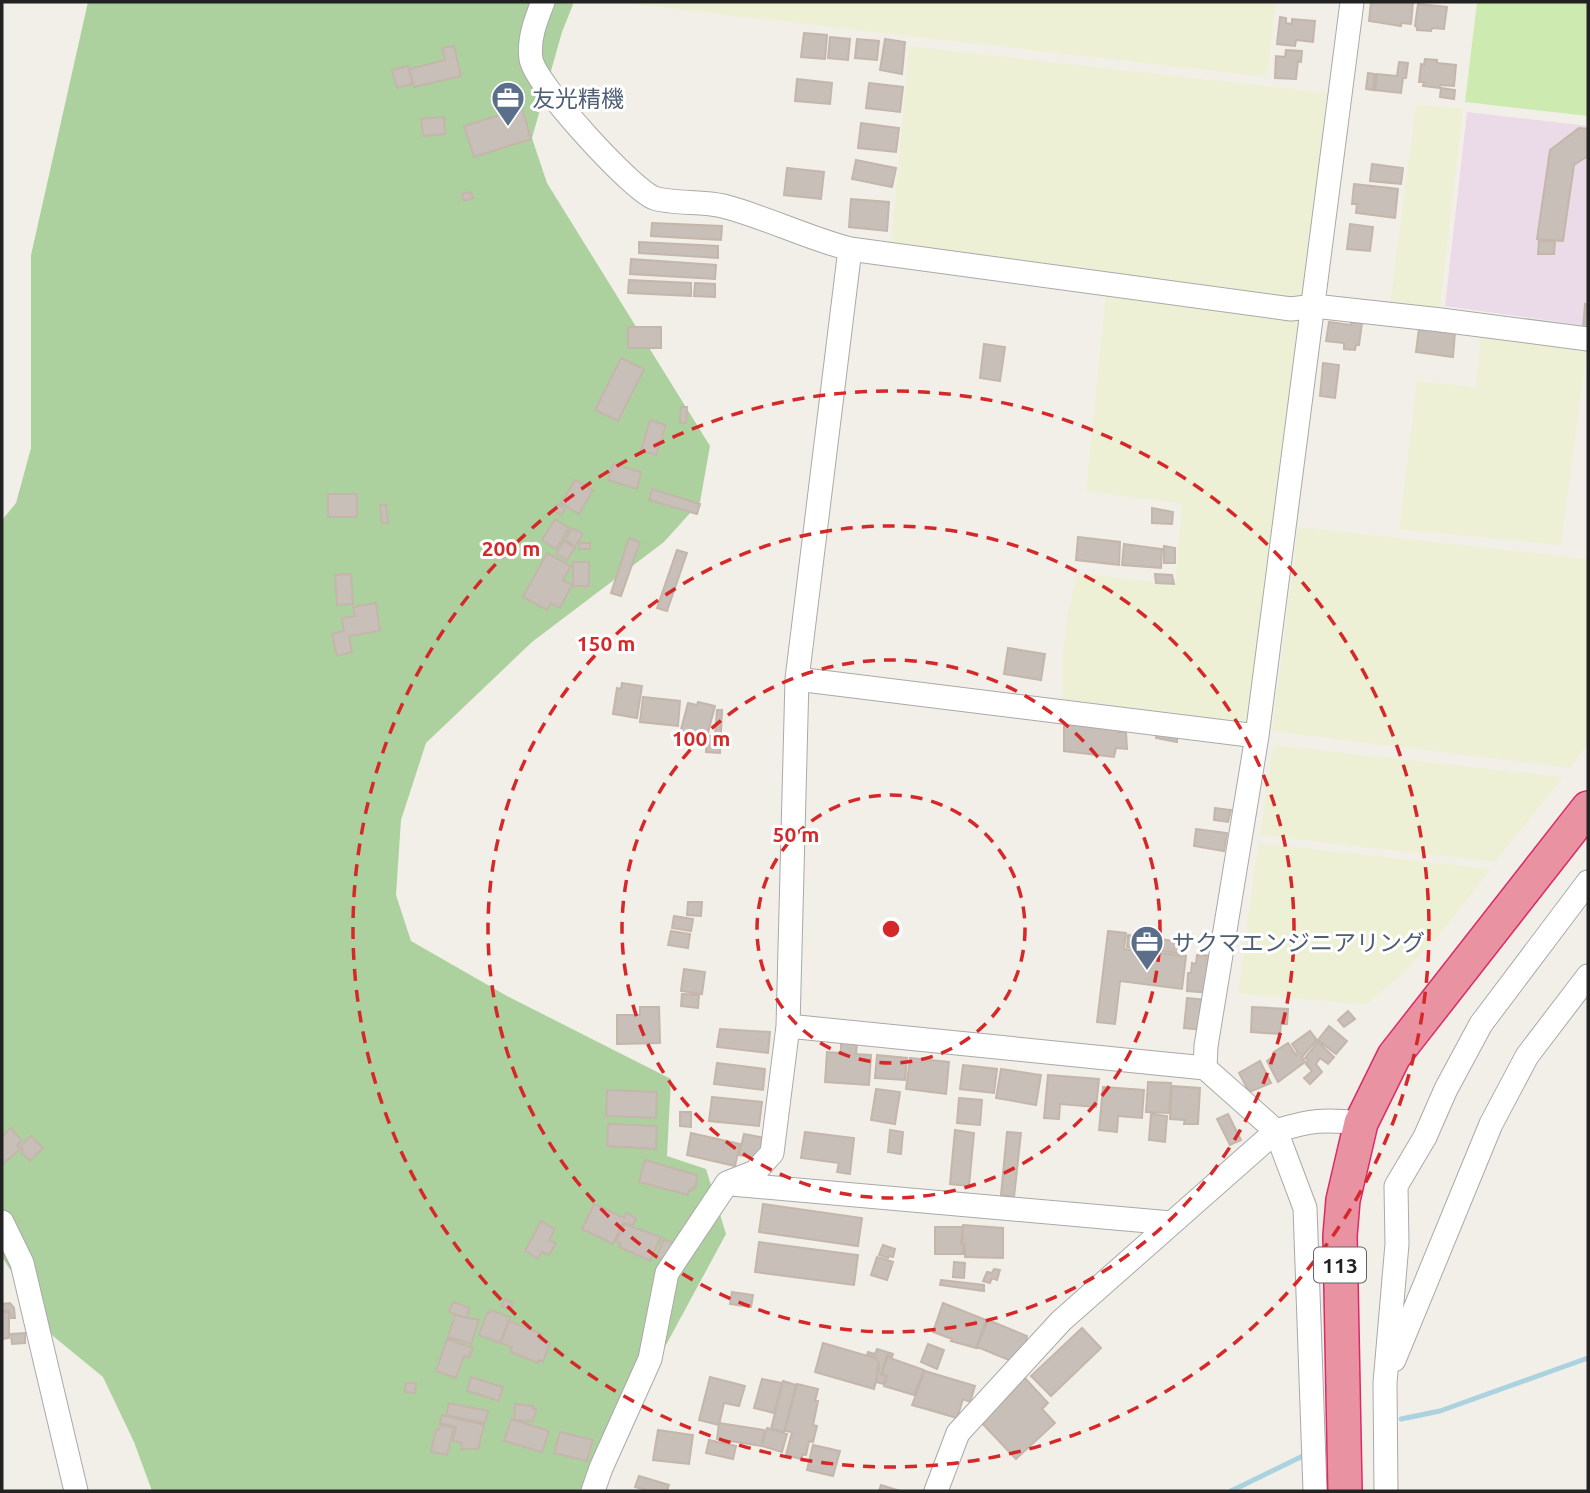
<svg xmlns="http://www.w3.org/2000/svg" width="1590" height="1493" viewBox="0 0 1590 1493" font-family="Ubuntu,'Noto Sans JP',sans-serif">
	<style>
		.industrial { fill: #ebdbe8 }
		.farmland { fill: #eef0d5 }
		.grass { fill: #cdebb0 }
		.forest { fill: #add19e }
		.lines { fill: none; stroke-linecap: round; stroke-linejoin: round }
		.stream { stroke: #aad3df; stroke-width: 5 }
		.building { fill: #c7bfb8; stroke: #c4b6ab; stroke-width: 2 }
		.minor-casing { stroke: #a9a9a9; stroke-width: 25 }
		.highway-casing { stroke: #dc2a67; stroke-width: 36 }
		.minor { stroke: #fff; stroke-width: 23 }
		.highway { stroke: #e892a2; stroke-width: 33 }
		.ring { fill: none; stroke: #d62828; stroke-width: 3.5; stroke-dasharray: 12 9 }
		.labels { text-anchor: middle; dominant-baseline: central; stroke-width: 6; stroke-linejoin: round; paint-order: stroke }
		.shield { fill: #fff; stroke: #646464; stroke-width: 2 }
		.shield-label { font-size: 21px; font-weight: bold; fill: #222 }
		.service-label { font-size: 23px; fill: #4e5e75; stroke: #fff; text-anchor: start }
		.centre { fill: #d62828; stroke: #fff; stroke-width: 3.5 }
		.ring-label { font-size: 21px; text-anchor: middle; font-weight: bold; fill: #d62828; stroke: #fff; stroke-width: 6; stroke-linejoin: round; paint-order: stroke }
	</style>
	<rect width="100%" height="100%" fill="#f2efe9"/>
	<path class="industrial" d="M1467 112 1588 126V326L1445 306Z"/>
	<path class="farmland" d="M614 2H1276L1267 77Z
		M909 46 1327 93 1303 294 1292 298 891 245Z
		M1416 105 1463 108 1440 308 1390 303Z
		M1106 293 1302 318 1251 722 1062 699V662L1066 623 1077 573 1175 585 1182 504 1086 491Z
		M1481 335 1587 349 1561 545 1399 529 1417 381 1476 387Z
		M1298 527 1588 559V743L1570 768 1272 731Z
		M1273 745 1563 777 1495 862 1260 835Z
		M1258 843 1491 869 1444 929 1406 971 1366 1005 1238 993Z"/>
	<path class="grass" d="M1477 2H1588V116L1465 102Z"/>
	<path class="forest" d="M88 2H574L562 32 532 138 547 183 710 446 700 502 664 542 532 642 426 743 401 820 396 895 411 941 507 996 671 1079 667 1156 706 1169 726 1234 587 1491H152L134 1442 103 1377 53 1336 2 1257V520L16 503 31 448V255Z"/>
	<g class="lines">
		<path class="stream" d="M1401 1419 1440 1411 1588 1358
			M1231 1491 1307 1454"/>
	</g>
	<path class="building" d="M1371 2H1413L1411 24 1401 23V26L1369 21Z
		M1418 4 1447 7 1444 29 1432 28 1431 31 1417 30V27L1415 26Z
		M1280 17 1286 18V23L1292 24V19L1315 21 1313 42 1296 40 1295 46 1277 44Z
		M804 33 827 35 825 59 801 57Z
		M830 37 850 39 848 60 828 58Z
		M857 39 879 41 877 60 855 58Z
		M885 39 905 42 902 74 880 70Z
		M454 46 461 76 414 87 410 69 445 60 442 48Z
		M1286 50 1302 51 1301 62 1298 61 1296 79 1275 78 1276 56 1285 57Z
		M1425 59 1437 60V63L1456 65 1454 86 1440 85 1439 88 1423 86 1424 82H1419L1421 64 1424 65Z
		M1399 62 1408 63 1406 78H1403L1401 93 1375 90 1377 74 1397 76Z
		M408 66 412 84 397 88 392 70Z
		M1368 73 1375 74 1373 90 1366 89Z
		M797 79 832 83 830 104 795 101Z
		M869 83 903 87 900 112 866 108Z
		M1441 88 1455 90 1454 99 1440 97Z
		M522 108 531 139 474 157 464 126Z
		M444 117 445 134 423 136 421 119Z
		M861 123 899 128 896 152 858 148Z
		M1579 128 1588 129V156L1574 165 1563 241 1537 239 1550 150Z
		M856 160 896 168 892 187 852 179Z
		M1372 164 1403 168 1401 184 1370 181Z
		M787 168 824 172 821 199 784 195Z
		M1354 184 1398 189 1395 218 1356 213 1357 204H1352Z
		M471 192 473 198 464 201 462 194Z
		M851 199 889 202 887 231 849 227Z
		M652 223 722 226 721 240 651 236Z
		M1350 224 1373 227 1370 251 1347 249Z
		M1539 241H1555L1554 254H1538Z
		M639 242 718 246V258L639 253Z
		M631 259 716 265 715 279 630 274Z
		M629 280 691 283V296L628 293Z
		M695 283 715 284V297L694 296Z
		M1585 304 1588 305V330L1583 329Z
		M1329 322 1351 325V322L1362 323 1359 345H1356L1355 350 1344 349V343L1326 341Z
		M628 327H661V348H628Z
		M1419 328 1455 332 1453 357 1416 352Z
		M984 344 1005 347 1000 381 980 378Z
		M621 358 644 369 618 421 595 410Z
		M1323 363 1339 365 1335 398 1320 396Z
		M681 407H687L686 423H680Z
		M650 420 666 425 656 455 641 450Z
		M613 464 641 472 637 489 608 480Z
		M575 480 593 490 579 514 561 503Z
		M652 489 700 504 697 514 649 500Z
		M328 494H357V517H328Z
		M557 504 565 509 561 515 553 510Z
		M380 505H386L388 523H382Z
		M1152 508 1173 512 1172 524 1152 523Z
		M555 519 569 528 556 549 542 540Z
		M572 528 583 534 575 546 565 540Z
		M1078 537 1120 542 1119 565 1076 560Z
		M629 538 640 542 621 596 611 593Z
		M564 541 575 548 567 560 556 554Z
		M579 543H590V549H579Z
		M1124 544 1162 549 1161 568 1122 565Z
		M1164 546 1175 548V563H1164Z
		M677 550 687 553 667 611 657 608Z
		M547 553 571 566 563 580 572 585 560 608 551 603 547 610 523 597Z
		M573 562H589V586H573Z
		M351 574 353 604 337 605 335 575Z
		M1155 574 1172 575 1174 584 1156 583Z
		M376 603 380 631 349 636 352 652 337 656 332 634 344 631 342 618 355 616 353 607Z
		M1008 648 1045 654 1041 680 1004 674Z
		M622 683 642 686 637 718 613 714 617 688 621 689Z
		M643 697 680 701 678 726 640 722Z
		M698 702 715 706 705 744 679 737 688 703 697 705Z
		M717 710H722L720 753 706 752 707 736H715Z
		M1064 719 1117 725 1118 732H1126L1127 749 1116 748 1114 757 1064 751Z
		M1157 731 1177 734V742L1156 738Z
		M1215 808 1231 810 1228 822 1214 820Z
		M1196 829 1227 833 1224 851 1194 846Z
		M688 902H702L701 916 687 915Z
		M674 916 693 919 691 931 672 928Z
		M671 931 690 934 688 948 668 945Z
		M1108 931 1126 933 1124 949 1186 956 1182 989 1120 981 1115 1024 1097 1022Z
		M1128 935 1151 937 1150 950 1127 947Z
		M1154 938 1180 942 1179 953 1153 950Z
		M1197 955 1214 956 1211 993 1187 991 1188 973H1191L1192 963 1196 964Z
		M684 969 705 972 702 994 681 991Z
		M682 994 699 995 698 1008 681 1006Z
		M1187 998 1206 1000 1203 1030 1184 1028Z
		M640 1007H659L660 1043 617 1044V1015H640Z
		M1252 1007 1288 1009 1287 1024H1281L1280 1034 1251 1032Z
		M1348 1011 1355 1019 1344 1027 1338 1020Z
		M1329 1026 1347 1041 1336 1054 1318 1040Z
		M720 1029 770 1032 768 1053 717 1047Z
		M1310 1031 1317 1040 1302 1057 1305 1062 1278 1082 1267 1061 1275 1055 1274 1052 1288 1043 1296 1055 1298 1053 1292 1044Z
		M1318 1042 1334 1057 1328 1064 1320 1058 1316 1064 1322 1072 1310 1084 1304 1078 1312 1071 1306 1064 1308 1060 1305 1058Z
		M841 1043H857L856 1054 871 1055 869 1085 825 1082 827 1052 841 1053Z
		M877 1055 907 1058 905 1080 875 1078Z
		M910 1058 949 1062 946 1094 906 1089Z
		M1260 1061 1271 1083 1249 1092 1239 1073Z
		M717 1063 765 1069 763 1090 714 1084Z
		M963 1065 997 1069 994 1093 960 1089Z
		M1001 1069 1041 1075 1036 1105 996 1098Z
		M1048 1075 1099 1079 1096 1107 1060 1104 1059 1119 1044 1118Z
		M1148 1082 1171 1083 1169 1113 1146 1112Z
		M1172 1086 1200 1088 1198 1124H1184L1185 1120 1170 1119Z
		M1103 1087 1144 1090 1142 1118 1118 1116 1117 1132 1099 1130Z
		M876 1089 900 1092 895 1124 871 1120Z
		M607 1090 657 1092 656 1118 606 1116Z
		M712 1097 762 1102 759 1126 709 1121Z
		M959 1098 982 1100 980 1125 957 1123Z
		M680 1112H691V1127L680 1126Z
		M1151 1114 1167 1116 1165 1142 1149 1140Z
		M1228 1114 1241 1140 1230 1145 1217 1119Z
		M608 1124 657 1126 656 1149 607 1146Z
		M11 1128 22 1141 17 1145 20 1149 2 1165V1136Z
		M890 1130 903 1132 901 1154 888 1152Z
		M955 1130 974 1133 969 1186 950 1184Z
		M805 1132 854 1138 850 1174 837 1172 839 1163 801 1158Z
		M1007 1132 1021 1133 1014 1197 1001 1195Z
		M691 1133 740 1144 735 1166 687 1155Z
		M744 1134 765 1138 762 1154 757 1159 739 1155Z
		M31 1136 43 1148 30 1161 21 1152 23 1149 20 1147Z
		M645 1160 697 1175 696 1188 693 1187 692 1191 689 1190 688 1195 639 1182Z
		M594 1204 624 1218 626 1213 631 1215 636 1219 633 1225 623 1223 613 1244 582 1229Z
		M763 1204 862 1218 858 1246 759 1232Z
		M541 1221 555 1229 549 1240 556 1243 549 1255 542 1252 538 1259 525 1251Z
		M624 1224 661 1237 650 1261 619 1247 620 1243 616 1241Z
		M963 1225 1003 1228V1258L965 1257V1244H962Z
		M935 1227H963L961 1244H963V1254H935Z
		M664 1239 678 1246 663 1260 656 1257Z
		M759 1242 858 1255 854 1285 755 1272Z
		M883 1245 895 1249 893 1257 889 1256 888 1258 879 1255Z
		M877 1257 893 1262 887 1280 871 1275Z
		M954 1262 965 1263 964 1278 953 1277Z
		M994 1269 1000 1270 997 1280 992 1278 990 1283 983 1281 987 1272 992 1273Z
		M941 1280 984 1285V1291L940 1285Z
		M732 1292 753 1295 751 1307 730 1304Z
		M505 1299 513 1303 510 1310 501 1306Z
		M453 1302 470 1308 466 1318 449 1312Z
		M10 1303 14 1308 15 1318H10L9 1311H2V1304Z
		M943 1303 986 1320 976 1348 951 1341 952 1339 933 1332Z
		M490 1310 510 1317 500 1343 479 1335 487 1313H489Z
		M2 1312H9V1338L2 1339Z
		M455 1315 479 1320 471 1344 448 1337Z
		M988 1320 1027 1336 1025 1345 1014 1362 977 1347Z
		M509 1321 542 1334 540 1340 550 1343 543 1362 539 1360 538 1363 510 1352 512 1347 501 1343Z
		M1082 1328 1101 1348 1051 1396 1031 1376Z
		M25 1333V1343L12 1344 11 1334Z
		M447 1339 473 1348 469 1358 464 1356 456 1378 436 1371Z
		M823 1343 875 1358 879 1363 877 1369H879L874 1389 815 1372Z
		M928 1344 944 1350 937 1369 921 1362Z
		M877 1349 893 1354 892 1357 887 1355 881 1375 886 1376 884 1384 876 1382 879 1363 875 1357 867 1355 868 1352 875 1354Z
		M887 1357 924 1370 914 1395 884 1386 887 1376 882 1374Z
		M925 1371 975 1386 970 1402 963 1399 957 1418 912 1405Z
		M1023 1376 1048 1403 1042 1409 1055 1423 1016 1459 978 1419Z
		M471 1377 503 1387 499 1401 467 1391Z
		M710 1377 745 1386 739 1406 724 1403 719 1425 699 1420Z
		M762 1379 782 1383 774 1413 754 1408Z
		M783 1381 796 1385 784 1432 771 1429Z
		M406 1383H416L415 1393 405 1392Z
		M797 1384 818 1389 815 1401H818L813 1425 817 1426 813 1442 809 1441 806 1455 803 1454 801 1459 786 1455 792 1432 785 1431Z
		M449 1403 488 1411 485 1423 446 1415Z
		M515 1404 533 1406V1409H536L533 1421 514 1420Z
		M442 1415 484 1425 478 1449H461L462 1443 453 1441 456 1427 440 1423Z
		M511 1419 549 1431 542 1452 504 1441Z
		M719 1423 764 1430 762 1446 717 1439Z
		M440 1425 454 1428 447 1455 431 1452 436 1429 439 1430Z
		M767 1428 787 1434 782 1452 762 1446Z
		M658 1430 693 1435 689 1464 653 1460Z
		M560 1432 593 1440 587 1461 554 1453Z
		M709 1440 736 1446 733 1459 706 1453Z
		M813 1445 840 1451 833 1476 807 1470Z
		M639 1476 669 1485 667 1491H650L635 1487Z
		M881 1485 900 1491H879Z"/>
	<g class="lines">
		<defs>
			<path id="minor" d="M543 2C536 19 528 40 531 59 535 84 630 188 654 198 672 204 703 201 723 206 766 217 807 238 850 249L1291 309 1314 306 1441 320 1588 339
				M797 679 1257 736
				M788 1026 1205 1068 1276 1131 1305 1208 1315 1491
				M1205 1068 1206 1046 1257 736 1352 2
				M731 1184 1171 1223
				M2 1222 22 1263 76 1491
				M1394 1360 1491 1124 1527 1056 1588 976
				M593 1491 601 1468 650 1359 667 1273 727 1183 755 1172 772 1153 788 1026 797 679 850 249
				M936 1491 958 1433 1061 1321 1276 1131C1310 1120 1325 1119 1361 1123
				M1386 1491 1385 1383 1397 1244 1396 1186 1425 1137 1446 1089 1481 1024 1588 882"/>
			<path id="highway" d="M1345 1491 1340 1236 1343 1200 1361 1123 1394 1056 1588 808"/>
		</defs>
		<use href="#minor" class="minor-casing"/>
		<use href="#highway" class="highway-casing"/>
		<use href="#minor" class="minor"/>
		<use href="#highway" class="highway"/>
	</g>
	<g class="ring">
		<circle cx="891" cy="929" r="134"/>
		<circle cx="891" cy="929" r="269"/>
		<circle cx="891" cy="929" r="403"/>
		<circle cx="891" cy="929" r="538"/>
	</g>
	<defs>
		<symbol id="office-pin" viewBox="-11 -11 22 30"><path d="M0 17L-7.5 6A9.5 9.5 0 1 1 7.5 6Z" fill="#5c6f8a" stroke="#fff"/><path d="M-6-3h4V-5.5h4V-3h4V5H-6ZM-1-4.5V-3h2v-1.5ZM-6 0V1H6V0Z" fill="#fff"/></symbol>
	</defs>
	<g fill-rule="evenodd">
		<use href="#office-pin" x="489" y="79" width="38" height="52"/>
		<use href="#office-pin" x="1128" y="923" width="38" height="52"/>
	</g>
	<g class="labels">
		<rect class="shield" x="1314" y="1247.5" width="52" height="35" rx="5"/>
		<g class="shield-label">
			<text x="1340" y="1265">113</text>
		</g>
		<g class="service-label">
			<text x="532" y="98">友光精機</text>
			<text x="1172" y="942">サクマエンジニアリング</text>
		</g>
	</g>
	<circle cx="891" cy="929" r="10" class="centre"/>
	<g class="ring-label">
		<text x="511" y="556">200 m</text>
		<text x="606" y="651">150 m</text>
		<text x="701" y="746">100 m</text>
		<text x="796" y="842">50 m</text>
	</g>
	<rect width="1590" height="1493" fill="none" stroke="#222222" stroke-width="7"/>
</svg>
